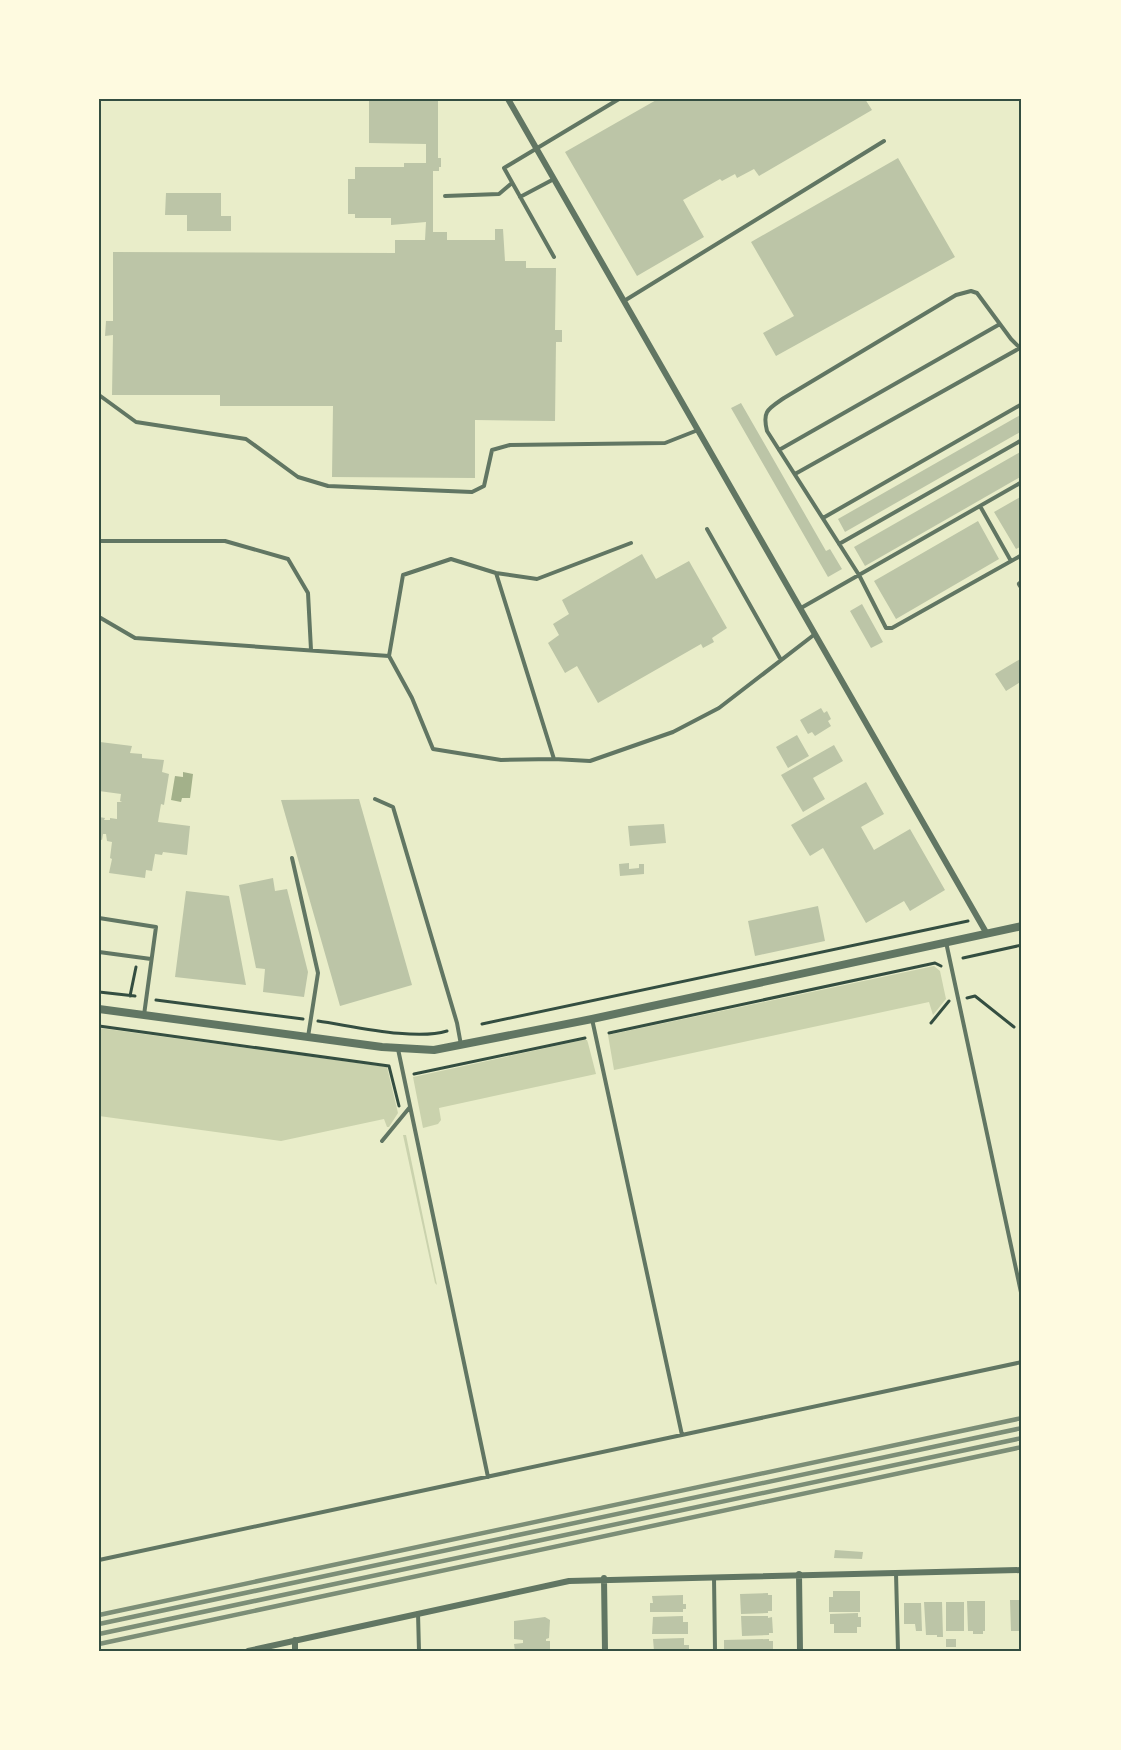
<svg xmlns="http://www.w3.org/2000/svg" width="1121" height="1750" viewBox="0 0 1121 1750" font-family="'DM Sans',sans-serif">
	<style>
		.green { fill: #cad2ad }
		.water { fill: #a3b18a }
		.building { fill: #bcc5a7 }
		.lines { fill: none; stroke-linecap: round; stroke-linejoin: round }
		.path { stroke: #344e41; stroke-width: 3 }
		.service { stroke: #617663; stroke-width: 4 }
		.minor { stroke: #617663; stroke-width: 6 }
		.tertiary { stroke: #617663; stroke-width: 8 }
		.rail { stroke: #7c8e77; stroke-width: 4.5 }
		.neatline { fill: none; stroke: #344e41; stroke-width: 2 }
	</style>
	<rect width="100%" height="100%" fill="#e9edc9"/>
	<path class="green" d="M934 966 940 971 946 999 933 1015 929 1002 614 1070 608 1035Z
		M99 1028 387 1067 398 1113 389 1127H387L384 1119 281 1141 99 1116Z
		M583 1040H587L588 1043 596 1074 439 1108 441 1120 438 1124 423 1128 413 1077Z
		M403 1135H406L437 1285 435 1283Z"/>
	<path class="water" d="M183 772 193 774 190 798H182L181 802 171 800 175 776 183 777Z"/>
	<path class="building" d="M369 99H438V158H441V167H439V171H433V232H447V240H495V229H503L505 261H526V268H556L555 330H562V342H556L555 421 475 420V478L332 477 333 406H220V395H112L113 335 105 336 106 321H113V252L395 253V240H425L426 222 391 225V218H355V214H348V179H355V167H404V163H426V144L369 143Z
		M658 99H865L872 110 759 176 754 169 737 178 735 174 722 181 720 179 683 200 704 237 637 276 565 152Z
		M898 158 955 257 776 356 763 333 794 316 751 242Z
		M166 193H221V216H231V231H187V215H165Z
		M741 403 826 551 830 549 842 569 828 577 731 408Z
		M1022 414V431L845 532 838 519Z
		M1022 451V476L865 566 854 547Z
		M1022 496V546L1016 549 994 512Z
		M978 521 999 559 896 619 874 581Z
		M642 554 656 579 689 561 727 628 712 638 714 642 703 648 701 644 598 703 577 666 565 673 548 643 559 635 553 624 569 614 562 600Z
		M862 604 883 642 871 648 850 611Z
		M1022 658V681L1006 691 995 674Z
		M821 708 824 713 827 711 831 719 828 721 831 726 815 736 812 732 808 734 800 720Z
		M797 735 809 756 788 768 776 747Z
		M100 742 132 746 130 753 142 754V758L164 760 162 772 169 774 164 805 161 804 158 822 190 826 187 855 163 852 162 855 155 854 152 871 146 870 145 878 109 873 112 859 110 858 112 842 107 841 106 834H103L102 840 99 839V817L105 818 104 820H110V818L117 819V802H122L120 801 121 794 99 791Z
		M834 745 843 761 813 778 825 799 803 812 781 775Z
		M866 782 884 814 861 827 874 850 910 829 945 890 910 911 904 901 866 923 823 848 810 856 791 825Z
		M359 799 412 985 340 1006 281 800Z
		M664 824 666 843 630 846 628 826Z
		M629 863V869L639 868V864H644V874L620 876 619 864Z
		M273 878 275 891 287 889 308 972 304 997 263 992 265 969 256 968 239 885Z
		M186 891 229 896 246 985 175 977Z
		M818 906 825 941 755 956 748 921Z
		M835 1550 863 1552 862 1559 834 1558Z
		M833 1591H860V1612H829V1597H833Z
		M768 1593V1595H772V1611H768V1613L741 1614 740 1594Z
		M683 1595V1604H686V1609H683V1612H650V1603H653L652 1596Z
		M1010 1600H1022V1631H1011Z
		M967 1601H985V1631H983V1634H973V1631H968Z
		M924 1602H942L943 1637H937V1635H926Z
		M946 1602H964V1631H946Z
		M904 1603H921L922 1631H916L915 1624H904Z
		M858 1613V1617H861V1627H857V1633H834V1624H830V1614Z
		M683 1616V1622H688V1634H652L653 1617Z
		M741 1616H768V1618L772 1617 773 1633H769V1635L742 1636Z
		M545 1617 550 1620 549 1638 546 1639V1641H550V1651H515L514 1644 523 1643V1640L514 1639V1621Z
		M684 1638V1645H689V1651H654L653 1639Z
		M769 1639V1641H773V1651H724V1640Z
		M946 1639H956V1647H946Z"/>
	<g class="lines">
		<path class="path" d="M963 958 1022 945
			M99 992 135 996
			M130 996 136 967
			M967 998 975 996 1014 1027
			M156 1000 303 1019
			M318 1021C353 1026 415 1041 447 1031
			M931 1023 949 1001
			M482 1024 968 921
			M99 1026 389 1066 399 1106
			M609 1033 935 963 941 966
			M414 1074 585 1038"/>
		<path class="service" d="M445 196 499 194 512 183
			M520 197 554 179
			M554 257 504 168 619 99
			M624 301 884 141
			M1022 350 1011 339 977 293 971 291 956 295 784 398C768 409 762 411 767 431L859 575 886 628H892L1022 555
			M99 395 136 422 246 439 298 477 328 486 472 492 484 486 492 450 510 445 665 443 698 430
			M779 450 1000 324
			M795 474 1020 348
			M980 506 1011 561
			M823 518 1022 404
			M707 529 781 660
			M99 541H225L288 559 308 593 311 650
			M839 544 1022 440
			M496 573 554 759 590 761 673 732 719 708 815 634
			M801 608 1022 482
			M99 617 135 638 389 656 412 698 433 749 501 760 554 759
			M389 656 403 575 451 559 496 573 537 579 631 543
			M375 799 393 807 457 1023 461 1045
			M292 858 318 973 308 1037
			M99 918 156 927 144 1015
			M946 942 1022 1297
			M99 952 151 959
			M592 1019 682 1435
			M398 1049 488 1477
			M382 1141 410 1107
			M99 1560 1022 1362
			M896 1573 898 1651
			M714 1577 715 1651
			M418 1613 419 1651"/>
		<path class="minor" d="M508 99 987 934
			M1020 584 1022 587
			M799 1574 800 1651
			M604 1578 605 1651
			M295 1640V1651
			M248 1651 569 1581 1022 1570"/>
		<path class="tertiary" d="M99 1009 382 1047 434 1050 592 1019 1022 926"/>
		<path class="rail" d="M99 1615 1022 1418
			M99 1624 1022 1428
			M99 1634 1022 1438
			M99 1644 1022 1447"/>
	</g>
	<rect width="1121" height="1750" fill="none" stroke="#fefae0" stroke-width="201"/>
	<rect x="100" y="100" width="920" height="1550" class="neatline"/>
</svg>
